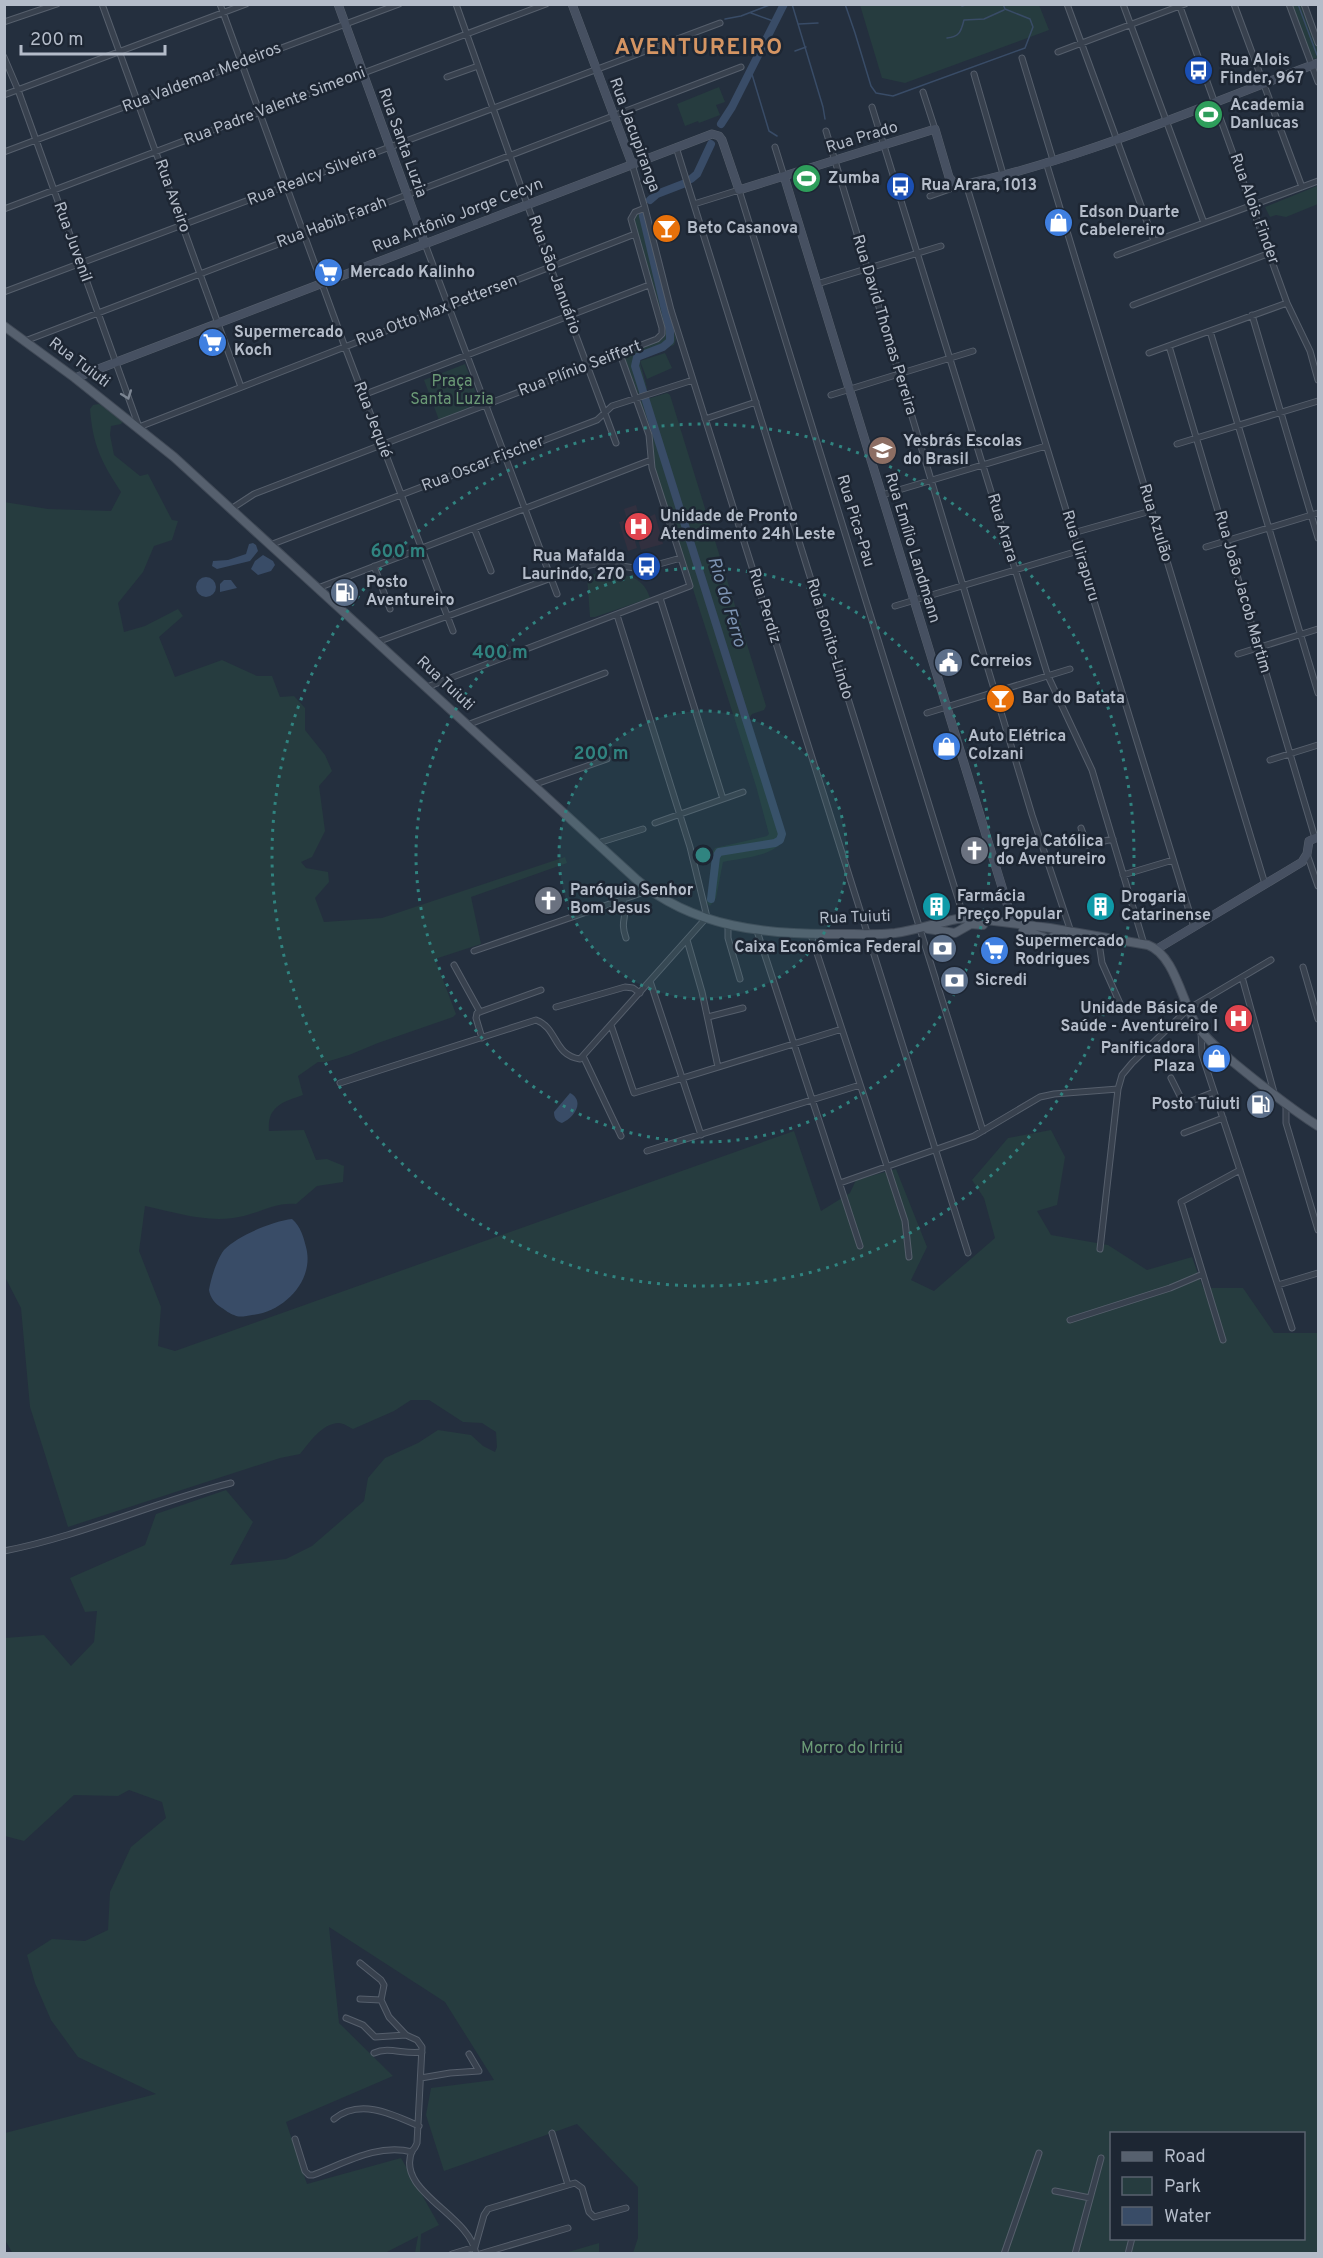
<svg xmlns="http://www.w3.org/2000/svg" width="1323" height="2258" viewBox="0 0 1323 2258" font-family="Overpass,sans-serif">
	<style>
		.medical { fill: #32303f }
		.green { fill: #263c3f; fill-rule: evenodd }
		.water { fill: #394c67 }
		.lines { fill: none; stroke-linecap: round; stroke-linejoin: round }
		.stream { stroke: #394c67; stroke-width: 1.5 }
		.river { stroke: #394c67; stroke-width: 8 }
		.street-casing { stroke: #565f6c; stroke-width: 7 }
		.secondary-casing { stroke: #565f6c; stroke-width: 9 }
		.primary-casing { stroke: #414a57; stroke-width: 10 }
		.street { stroke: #38414e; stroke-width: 5 }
		.secondary { stroke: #465061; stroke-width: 8 }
		.primary { stroke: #56606e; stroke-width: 8 }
		.oneway { stroke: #7c8592 }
		.ring { fill: none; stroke: #308480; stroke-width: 3; stroke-dasharray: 3 6 }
		.labels { text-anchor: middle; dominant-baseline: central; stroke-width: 5; stroke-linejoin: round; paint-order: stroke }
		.poi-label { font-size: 16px; font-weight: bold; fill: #b4bcc9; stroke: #1d2633; text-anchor: start }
		.street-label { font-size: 16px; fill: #b4bcc9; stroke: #1d2633 }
		.park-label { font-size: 16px; fill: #6b9a76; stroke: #1d2633 }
		.water-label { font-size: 18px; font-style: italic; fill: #7c92b1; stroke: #1d2633 }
		.district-label { font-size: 22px; font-weight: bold; letter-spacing: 1.5px; fill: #d59563; stroke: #1d2633 }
		.centre { fill: #308480; stroke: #1d2633; stroke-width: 3 }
		.ring-label { font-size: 18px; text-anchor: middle; font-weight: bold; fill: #308480; stroke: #1d2633; stroke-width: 5; stroke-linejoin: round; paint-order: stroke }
	</style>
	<rect width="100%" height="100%" fill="#242f3e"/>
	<path class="medical" d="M636 505 640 519 646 517 647 518 655 514 663 544 641 550 638 539 635 541 637 548 628 551 619 522 627 520 624 509Z"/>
	<path class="green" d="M860 5H1039L1049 30 905 83 882 78Z
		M1291 5H1301L1318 49V58L1312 59Z
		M719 87 725 102 716 105 720 115 699 123 698 121 685 126 677 104Z
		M1317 186 1318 204 1286 217 1276 215 1270 217 1265 207Z
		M641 212 676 339 674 345 639 359 647 388 643 394H639L637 391 625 358C633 344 656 349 665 336V331L633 218 635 214Z
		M665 353 672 368 647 379 640 361Z
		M465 364 480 403 439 420 424 380Z
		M667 393 670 395 766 706 764 710 752 714 748 720 784 839C774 857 741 858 723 862L716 898 710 906 707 903 713 851 715 848 767 836 769 834 756 786 654 467 652 439 639 403 641 401Z
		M99 404 124 420 121 424 111 426 110 435 114 455 140 476 148 474 172 520 178 521 172 540 154 546 143 572 118 603 124 632 145 626 178 609 183 616 159 637 175 677 222 660 257 676H272L280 697 294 696 305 708V730L325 755 332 771 319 786 325 831 312 857 301 862 306 868 328 872 329 882 315 898 324 922 382 918 565 857 567 863 471 897 481 944 435 959 456 1014 453 1017 378 1043 349 1055 326 1062H318L298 1076 303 1095C283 1102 267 1106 269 1131L304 1130 316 1160 327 1159 344 1166 343 1182 317 1186 296 1204C273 1202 255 1216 233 1218 203 1222 174 1212 145 1206L139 1251 161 1307 158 1346 175 1351 794 1131 821 1211 850 1193 856 1180 896 1169 927 1247 911 1280 934 1291 995 1238 984 1198 972 1180 1008 1138 1051 1130 1065 1157 1057 1205 1037 1211 1051 1235 1108 1245 1147 1270 1192 1257 1203 1288H1243L1274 1333H1318V2253H633L638 2238V2187L577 2124 444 2171 426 2115 431 2088 494 2080 445 2002 329 1927 339 2023 393 2076 286 2122 307 2184 401 2158 439 2225 421 2234 420 2253H415L418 2236 383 2254H13L5 2240V2133L156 2094 78 2057 51 2020 35 1983 27 1955 52 1939 85 1941 108 1930 110 1892 131 1847 166 1818 162 1802 129 1790 118 1796 74 1795 24 1841 5 1836V1638L44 1635 71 1666 94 1642 97 1611 85 1612 70 1578 145 1545 156 1514 226 1490 253 1522 230 1565 286 1559 312 1546 364 1501 368 1478 385 1458 418 1443 438 1430 471 1435 483 1446 495 1452 497 1447 496 1432 482 1423 463 1422 429 1400H411L394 1411 353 1429C349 1427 343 1423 339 1423 322 1423 309 1443 300 1454L280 1458 68 1527 30 1407 21 1308 5 1277 4 502 48 509 111 511 121 492C101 461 93 446 90 409L93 405ZM1112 2134H1304V2238H1112Z
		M598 573C621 573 643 574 650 598L595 617H590L587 576Z
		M599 2243V2253H565Z"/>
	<path class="water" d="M253 543 256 545 258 551 250 561 217 569 212 566 213 561 228 560 246 554 249 544Z
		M263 555 273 561 275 565 271 571 258 575 251 569 255 561Z
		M196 587a10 10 0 1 1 20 0a10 10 0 1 1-20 0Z
		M224 580H231L237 588 220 592V584Z
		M570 1093C585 1101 575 1117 562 1123 556 1121 554 1118 554 1112Z
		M292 1219C301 1227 303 1236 306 1247 315 1280 284 1312 252 1315 246 1316 239 1318 234 1315 230 1314 225 1310 222 1308 215 1304 210 1297 209 1290 211 1278 217 1259 224 1250 237 1236 273 1221 292 1219Z"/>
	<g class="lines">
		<path class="stream" d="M792 4 823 107 825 119
			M845 4 855 33 871 86 876 93 893 96 1025 48 1033 27 1030 19 1005 9 1003 4
			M1298 4 1317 55
			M962 6 969 4
			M751 13 776 22
			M725 19 741 16 772 4
			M799 24 818 23
			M947 38C959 37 961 32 964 20L984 19 1004 10
			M795 51 806 47
			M751 71 769 131 777 136"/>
		<path class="river" d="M721 124 732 107 784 4
			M691 179 697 174 711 144
			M650 200 657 194 683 184
			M643 216 670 331V341L663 347 637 357 635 366 782 834 780 840 775 843 719 852 716 857 711 899"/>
		<defs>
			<path id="street" d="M102 4 241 387
				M220 4 345 347 453 631
				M456 4 527 204 616 443
				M1067 4 1154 241
				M1123 4 1204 223
				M1179 4 1287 303 1310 351 1318 380
				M1234 4 1302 187
				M1289 4 1318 82
				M1304 4 1318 43
				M4 22 57 4
				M1058 52 1185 4
				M4 57 18 90 139 427 635 234
				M1022 58 1053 160
				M974 74 1003 174
				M447 77 478 66
				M923 92 935 129
				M4 95 246 4
				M872 107 1048 676 1092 770 1144 944
				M826 131 1032 815 1071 932
				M676 147 983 1131
				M775 147 784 176
				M4 152 399 4
				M1046 162 1265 884
				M632 164 645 208 671 310 968 1253
				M966 184 1194 927
				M930 196 961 185
				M694 204 739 190 964 918
				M4 209 546 4
				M425 244 557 594
				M1117 255 1318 181
				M817 284 941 246
				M4 292 720 23
				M1133 305 1270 253
				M1252 315 1318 538
				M1210 331 1318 693
				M25 341 741 67
				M1169 346 1315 838
				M1149 353 1287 303
				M363 395 649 285
				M831 395 973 351
				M705 419 756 402
				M1177 444 1318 401
				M882 495 1046 446
				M231 509 254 494 657 339 662 334V328L631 219 635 212 645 208
				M474 528 491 571
				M1073 533 1151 511
				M270 545 597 420 612 406 693 380
				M1206 547 1318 513
				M374 566 390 609
				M318 588 651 460
				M660 598 723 799
				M895 606 1078 551
				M377 642 584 566 602 563 641 569 681 558
				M1238 654 1318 629
				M427 687 690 586 652 468 649 435 620 354
				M927 713 1070 669
				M467 725 605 673
				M1270 760 1318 745
				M533 785 607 759
				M655 823 743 792
				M1081 828 1087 845 1113 839
				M598 843 643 829
				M1307 854 1318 886
				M1123 875 1173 860
				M623 899C629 917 619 919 626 938
				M728 925V938L740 979
				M757 931 860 1246
				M811 935 905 1221 909 1257
				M1098 936 1102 963 1122 1008
				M687 940 702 992 718 1067
				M474 951 650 890
				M454 965 480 1012
				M1303 967 1318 1019
				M1242 977 1275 1096
				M650 981 701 1135
				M556 1007 625 987 633 988 640 993
				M708 1017 743 1008
				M611 1025 634 1093 842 1029
				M1201 1031 1202 1055 1292 1328
				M482 1038 476 1018 477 1013 541 990
				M583 1056 621 1136
				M1171 1078 1184 1104 1214 1092
				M340 1083 536 1020C558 1028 553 1055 580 1059L707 917 690 847 617 615
				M1286 1105V1123L1318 1230
				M1184 1133 1223 1118
				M647 1151 860 1085
				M840 1183 974 1136 1040 1097 1054 1094 1118 1089
				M1100 1249 1118 1089 1122 1075 1132 1063 1188 1009 1271 960
				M1278 1285 1318 1273
				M1070 1320 1170 1288 1203 1274
				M1223 1340 1181 1202 1240 1170
				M4 1551C82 1536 154 1502 231 1483
				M360 1963 381 1980 384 1985 381 2000 389 2017 406 2035 417 2040 422 2047 417 2143C416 2146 414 2149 412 2151 395 2192 470 2214 476 2254
				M360 1999 381 2000
				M346 2018 363 2025 375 2037 406 2035
				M374 2053C389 2046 405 2055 422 2052
				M421 2078 450 2073 479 2071 469 2054
				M334 2119C360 2098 392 2114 419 2126
				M552 2133 568 2185
				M295 2139 305 2171 309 2175H313C345 2163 378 2143 412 2152
				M1055 2191 1090 2198
				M475 2247 484 2215 488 2209 568 2185 575 2183 582 2188 589 2212 594 2217 626 2208
				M452 2254 475 2247
				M480 2254 568 2228
				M1004 2254 1039 2153
				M1075 2254 1101 2158
				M1128 2254 1132 2238"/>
			<path id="secondary" d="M338 4 425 244
				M572 4 632 164
				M784 176 1013 923
				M75 378 712 134 719 136 722 140 739 190 935 129 949 177 953 182 962 185C1085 159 1201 106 1318 63
				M1157 949 1302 862 1307 854 1309 841 1318 837"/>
			<path id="primary" d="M4 326 75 378 174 457 636 879C693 928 768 935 840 934 858 934 877 935 895 933 916 930 936 923 957 919L970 918 1050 928 1148 945C1175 955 1182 1003 1197 1026 1207 1040 1221 1051 1233 1062 1261 1085 1288 1107 1318 1126
				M928 929 955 933 971 924 983 925
				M1023 930 1048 939 1066 931"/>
		</defs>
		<use href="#street" class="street-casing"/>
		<use href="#secondary" class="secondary-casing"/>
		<use href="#primary" class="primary-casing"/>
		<use href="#street" class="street"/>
		<use href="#secondary" class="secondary"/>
		<use href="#primary" class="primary"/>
	</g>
	<defs><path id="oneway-chevron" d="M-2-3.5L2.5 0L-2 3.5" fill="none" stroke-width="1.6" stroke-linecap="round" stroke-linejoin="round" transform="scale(1.5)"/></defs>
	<use class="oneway" href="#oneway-chevron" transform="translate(127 395) rotate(70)"/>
	<circle cx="703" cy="855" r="144" fill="#308480" fill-opacity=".12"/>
	<g class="ring">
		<circle cx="703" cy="855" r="144"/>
		<circle cx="703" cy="855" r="287"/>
		<circle cx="703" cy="855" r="431"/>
	</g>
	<defs>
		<symbol id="bus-disc" viewBox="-11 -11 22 22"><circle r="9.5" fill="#1a4fb4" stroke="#1d2633"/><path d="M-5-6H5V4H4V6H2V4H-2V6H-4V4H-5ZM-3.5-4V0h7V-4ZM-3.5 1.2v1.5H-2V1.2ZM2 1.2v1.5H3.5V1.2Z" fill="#fff"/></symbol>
		<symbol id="stadium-disc" viewBox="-11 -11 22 22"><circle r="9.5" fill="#2e9e5b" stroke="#1d2633"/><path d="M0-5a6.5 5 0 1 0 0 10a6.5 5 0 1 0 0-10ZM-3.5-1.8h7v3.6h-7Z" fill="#fff"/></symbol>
		<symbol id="shop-disc" viewBox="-11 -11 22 22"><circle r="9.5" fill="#3f7fe0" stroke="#1d2633"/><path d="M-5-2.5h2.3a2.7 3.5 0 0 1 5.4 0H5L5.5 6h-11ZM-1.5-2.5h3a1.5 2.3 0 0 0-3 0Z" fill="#fff"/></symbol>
		<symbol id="bar-disc" viewBox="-11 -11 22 22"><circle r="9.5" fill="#e8710a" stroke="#1d2633"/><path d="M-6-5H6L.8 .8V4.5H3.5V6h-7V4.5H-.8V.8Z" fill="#fff"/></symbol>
		<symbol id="supermarket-disc" viewBox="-11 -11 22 22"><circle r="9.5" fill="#3f7fe0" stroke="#1d2633"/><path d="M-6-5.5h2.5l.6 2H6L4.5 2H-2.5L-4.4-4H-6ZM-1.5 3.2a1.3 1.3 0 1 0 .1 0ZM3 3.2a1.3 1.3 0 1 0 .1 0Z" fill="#fff"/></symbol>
		<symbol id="school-disc" viewBox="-11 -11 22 22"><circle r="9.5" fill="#8d6e63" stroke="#1d2633"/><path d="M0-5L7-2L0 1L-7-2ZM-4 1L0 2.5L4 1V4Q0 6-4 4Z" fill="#fff"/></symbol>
		<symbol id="hospital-disc" viewBox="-11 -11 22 22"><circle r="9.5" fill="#e0444e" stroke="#1d2633"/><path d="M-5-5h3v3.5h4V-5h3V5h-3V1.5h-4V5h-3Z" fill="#fff"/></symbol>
		<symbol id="fuel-disc" viewBox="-11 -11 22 22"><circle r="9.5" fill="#5c6f8a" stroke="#1d2633"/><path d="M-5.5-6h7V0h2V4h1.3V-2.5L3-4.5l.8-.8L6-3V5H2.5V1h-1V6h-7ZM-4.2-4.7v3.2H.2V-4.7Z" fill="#fff"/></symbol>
		<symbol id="civic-disc" viewBox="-11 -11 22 22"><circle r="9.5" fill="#5c6f8a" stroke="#1d2633"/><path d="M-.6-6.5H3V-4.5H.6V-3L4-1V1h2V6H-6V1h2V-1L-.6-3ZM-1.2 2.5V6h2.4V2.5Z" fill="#fff"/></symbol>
		<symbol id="church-disc" viewBox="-11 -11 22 22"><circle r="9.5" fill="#6b7280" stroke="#1d2633"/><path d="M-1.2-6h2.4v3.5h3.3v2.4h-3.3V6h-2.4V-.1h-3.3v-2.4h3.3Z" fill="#fff"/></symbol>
		<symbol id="building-disc" viewBox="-11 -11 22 22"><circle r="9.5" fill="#0f9aa8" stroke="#1d2633"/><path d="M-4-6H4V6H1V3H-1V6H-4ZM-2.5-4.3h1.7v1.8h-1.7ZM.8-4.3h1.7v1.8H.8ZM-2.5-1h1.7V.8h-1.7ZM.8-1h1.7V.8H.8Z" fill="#fff"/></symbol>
		<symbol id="bank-disc" viewBox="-11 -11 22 22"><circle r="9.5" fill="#5c6f8a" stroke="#1d2633"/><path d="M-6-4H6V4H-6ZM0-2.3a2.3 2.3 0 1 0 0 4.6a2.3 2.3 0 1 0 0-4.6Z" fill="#fff"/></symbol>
	</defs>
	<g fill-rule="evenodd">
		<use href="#bus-disc" x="1182" y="54" width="33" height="33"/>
		<use href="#stadium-disc" x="1192" y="98" width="33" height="33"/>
		<use href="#stadium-disc" x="790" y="162" width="33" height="33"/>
		<use href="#bus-disc" x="884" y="170" width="33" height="33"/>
		<use href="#shop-disc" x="1042" y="206" width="33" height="33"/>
		<use href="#bar-disc" x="650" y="212" width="33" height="33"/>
		<use href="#supermarket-disc" x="312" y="256" width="33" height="33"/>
		<use href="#supermarket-disc" x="196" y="326" width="33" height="33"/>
		<use href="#school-disc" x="866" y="434" width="33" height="33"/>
		<use href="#hospital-disc" x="622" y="510" width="33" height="33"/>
		<use href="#bus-disc" x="630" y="550" width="33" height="33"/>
		<use href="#fuel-disc" x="328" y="576" width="33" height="33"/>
		<use href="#civic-disc" x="932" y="646" width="33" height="33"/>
		<use href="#bar-disc" x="984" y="682" width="33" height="33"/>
		<use href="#shop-disc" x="930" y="730" width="33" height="33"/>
		<use href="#church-disc" x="958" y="834" width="33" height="33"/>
		<use href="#church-disc" x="532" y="884" width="33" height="33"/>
		<use href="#building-disc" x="920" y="890" width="33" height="33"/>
		<use href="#building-disc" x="1084" y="890" width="33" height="33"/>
		<use href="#bank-disc" x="926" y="932" width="33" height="33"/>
		<use href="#supermarket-disc" x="978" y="934" width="33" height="33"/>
		<use href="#bank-disc" x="938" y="964" width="33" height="33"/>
		<use href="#hospital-disc" x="1222" y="1002" width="33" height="33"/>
		<use href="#shop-disc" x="1200" y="1042" width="33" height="33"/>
		<use href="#fuel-disc" x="1244" y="1088" width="33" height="33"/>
	</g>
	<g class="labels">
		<g class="poi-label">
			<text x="1220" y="61">Rua Alois<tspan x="1220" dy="18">Finder, 967</tspan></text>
			<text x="1230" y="106">Academia<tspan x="1230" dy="18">Danlucas</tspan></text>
			<text x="828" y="179">Zumba</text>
			<text x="921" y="186">Rua Arara, 1013</text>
			<text x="1079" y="213">Edson Duarte<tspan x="1079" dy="18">Cabelereiro</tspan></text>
			<text x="687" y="229">Beto Casanova</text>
			<text x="350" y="273">Mercado Kalinho</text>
			<text x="234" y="333">Supermercado<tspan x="234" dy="18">Koch</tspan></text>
			<text x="903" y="442">Yesbrás Escolas<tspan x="903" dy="18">do Brasil</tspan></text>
			<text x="660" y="517">Unidade de Pronto<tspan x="660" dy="18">Atendimento 24h Leste</tspan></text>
			<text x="625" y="557" text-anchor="end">Rua Mafalda<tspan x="625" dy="18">Laurindo, 270</tspan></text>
			<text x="366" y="583">Posto<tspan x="366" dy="18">Aventureiro</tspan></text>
			<text x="970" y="662">Correios</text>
			<text x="1022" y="699">Bar do Batata</text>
			<text x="968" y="737">Auto Elétrica<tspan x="968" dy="18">Colzani</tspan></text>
			<text x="996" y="842">Igreja Católica<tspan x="996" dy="18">do Aventureiro</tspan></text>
			<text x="570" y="891">Paróquia Senhor<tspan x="570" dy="18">Bom Jesus</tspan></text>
			<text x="957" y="897">Farmácia<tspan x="957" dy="18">Preço Popular</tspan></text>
			<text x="1121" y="898">Drogaria<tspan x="1121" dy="18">Catarinense</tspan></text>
			<text x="1015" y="942">Supermercado<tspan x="1015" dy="18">Rodrigues</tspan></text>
			<text x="921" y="948" text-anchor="end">Caixa Econômica Federal</text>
			<text x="975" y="981">Sicredi</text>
			<text x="1218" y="1009" text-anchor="end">Unidade Básica de<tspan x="1218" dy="18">Saúde - Aventureiro I</tspan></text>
			<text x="1195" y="1049" text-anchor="end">Panificadora<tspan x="1195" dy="18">Plaza</tspan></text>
			<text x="1240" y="1105" text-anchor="end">Posto Tuiuti</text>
		</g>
		<g class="street-label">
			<text transform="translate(202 78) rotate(-21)">Rua Valdemar Medeiros</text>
			<text transform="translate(275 107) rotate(-21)">Rua Padre Valente Simeoni</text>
			<text transform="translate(634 135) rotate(70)">Rua Jacupiranga</text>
			<text transform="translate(862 138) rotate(-17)">Rua Prado</text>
			<text transform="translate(402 143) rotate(70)">Rua Santa Luzia</text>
			<text transform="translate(312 177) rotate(-21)">Rua Realcy Silveira</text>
			<text transform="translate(172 196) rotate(70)">Rua Aveiro</text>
			<text transform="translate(1254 209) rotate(70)">Rua Alois Finder</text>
			<text transform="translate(458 216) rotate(-21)">Rua Antônio Jorge Cecyn</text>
			<text transform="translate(332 223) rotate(-21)">Rua Habib Farah</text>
			<text transform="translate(72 242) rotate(70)">Rua Juvenil</text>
			<text transform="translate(554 275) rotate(70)">Rua São Januário</text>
			<text transform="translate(437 311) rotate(-21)">Rua Otto Max Pettersen</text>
			<text transform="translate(884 325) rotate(73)">Rua David Thomas Pereira</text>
			<text transform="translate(79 363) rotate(37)">Rua Tuiuti</text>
			<text transform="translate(580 369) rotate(-21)">Rua Plínio Seiffert</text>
			<text transform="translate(372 420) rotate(69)">Rua Jequié</text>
			<text transform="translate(483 464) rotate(-21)">Rua Oscar Fischer</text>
			<text transform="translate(855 521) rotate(73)">Rua Pica-Pau</text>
			<text transform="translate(1155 523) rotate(73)">Rua Azulão</text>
			<text transform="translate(1002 528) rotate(73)">Rua Arara</text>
			<text transform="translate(912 548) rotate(73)">Rua Emílio Landmann</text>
			<text transform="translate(1080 556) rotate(73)">Rua Uirapuru</text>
			<text transform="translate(1242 592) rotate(74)">Rua João Jacob Martim</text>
			<text transform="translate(764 606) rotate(73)">Rua Perdiz</text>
			<text transform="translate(829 639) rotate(73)">Rua Bonito-Lindo</text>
			<text transform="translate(445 684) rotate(43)">Rua Tuiuti</text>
			<text transform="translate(855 918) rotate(-2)">Rua Tuiuti</text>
		</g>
		<g class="park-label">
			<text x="452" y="382">Praça<tspan x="452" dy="18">Santa Luzia</tspan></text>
			<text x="852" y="1749">Morro do Iririú</text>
		</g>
		<g class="water-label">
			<text transform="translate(726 602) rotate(73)">Rio do Ferro</text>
		</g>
		<g class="district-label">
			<text x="699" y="48">AVENTUREIRO</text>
		</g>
	</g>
	<circle cx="703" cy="855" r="9" class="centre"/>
	<g class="ring-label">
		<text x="398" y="557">600 m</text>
		<text x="500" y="658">400 m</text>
		<text x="601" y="759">200 m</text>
	</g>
	<rect width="1323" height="2258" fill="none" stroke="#b4bcc9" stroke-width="12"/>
	<rect x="1110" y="2132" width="195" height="108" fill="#1d2633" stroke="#59626f" stroke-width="1.5"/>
	<rect x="1122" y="2152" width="30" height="9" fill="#56606e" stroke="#59626f" stroke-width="1.5"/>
	<text x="1164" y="2162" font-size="18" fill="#b4bcc9">Road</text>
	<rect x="1122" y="2177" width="30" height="18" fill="#263c3f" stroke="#59626f" stroke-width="1.5"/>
	<text x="1164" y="2192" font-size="18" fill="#b4bcc9">Park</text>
	<rect x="1122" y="2207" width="30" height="18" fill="#394c67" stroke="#59626f" stroke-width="1.5"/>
	<text x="1164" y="2222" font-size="18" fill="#b4bcc9">Water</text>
	<path d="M21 45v9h144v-9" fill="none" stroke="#b4bcc9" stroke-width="3"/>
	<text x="30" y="45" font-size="18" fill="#b4bcc9" stroke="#1d2633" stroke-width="4.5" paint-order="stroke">200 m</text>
</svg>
